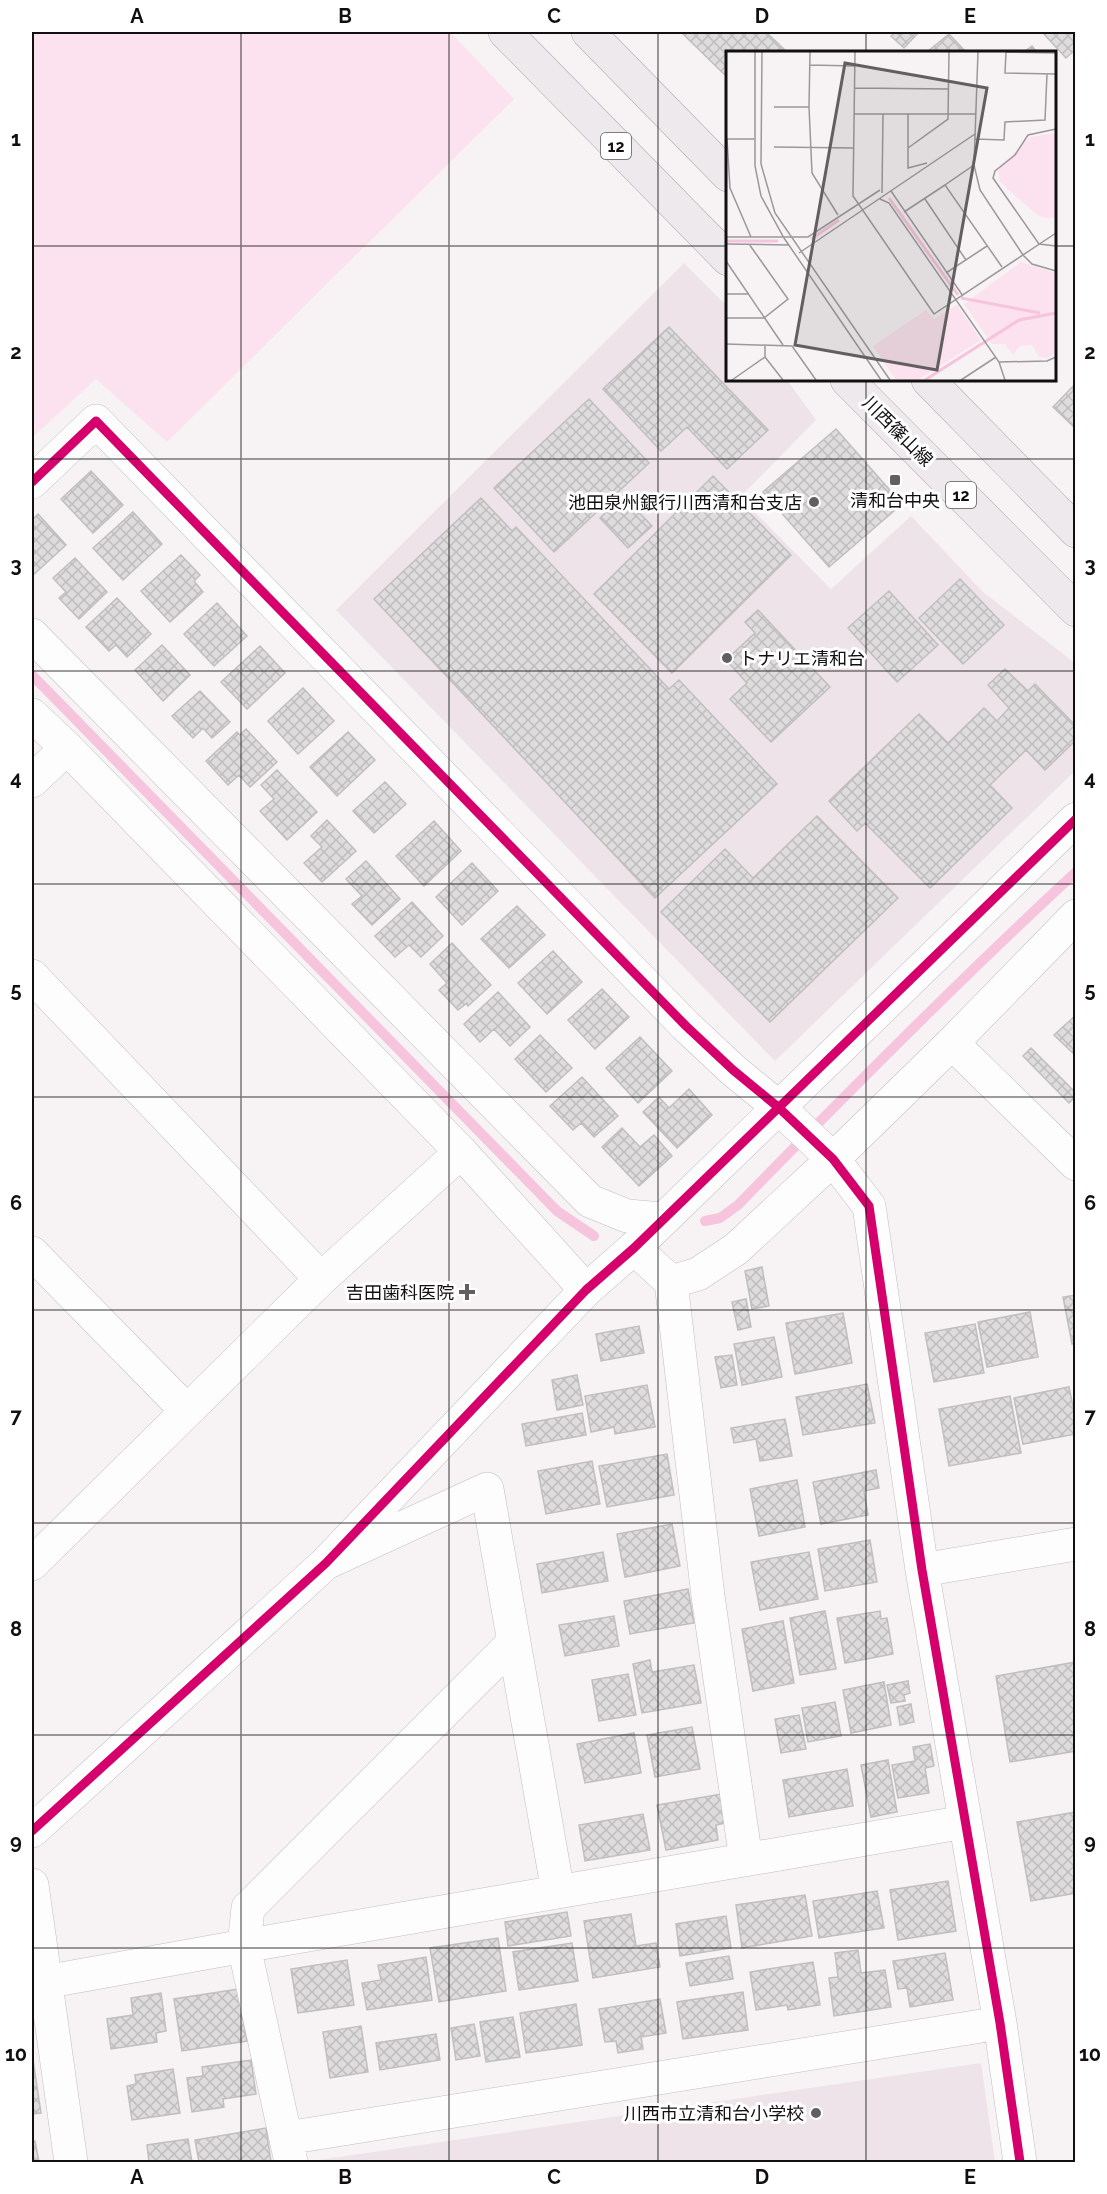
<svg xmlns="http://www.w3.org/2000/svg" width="1107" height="2194" viewBox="0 0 1107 2194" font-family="Raleway,'Noto Sans JP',sans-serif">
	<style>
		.built { fill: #eee3e8 }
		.green { fill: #fbe2ee }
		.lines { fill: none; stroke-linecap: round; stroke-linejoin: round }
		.stream { stroke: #f6c4dc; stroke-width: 10 }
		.building { fill: url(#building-cross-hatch); stroke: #c1bebf; stroke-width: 1.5 }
		.minor-casing { stroke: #c1bebf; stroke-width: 34 }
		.tertiary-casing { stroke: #c1bebf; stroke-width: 34 }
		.primary-casing { stroke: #b3a8ae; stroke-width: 34 }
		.minor { stroke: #fefdfe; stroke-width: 33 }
		.tertiary { stroke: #fefdfe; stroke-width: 33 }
		.primary { stroke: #eee9ec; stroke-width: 33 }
		.cycleway-casing { stroke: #fff; stroke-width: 13 }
		.cycleway { stroke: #d6006c; stroke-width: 9 }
		.grid { fill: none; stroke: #110f10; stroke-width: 1.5; stroke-opacity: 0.55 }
		.poi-dot { fill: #625f60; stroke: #fff; stroke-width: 2 }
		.labels { text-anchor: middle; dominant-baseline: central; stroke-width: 6; stroke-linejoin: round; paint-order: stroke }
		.shield { fill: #fff; stroke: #585758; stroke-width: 1.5 }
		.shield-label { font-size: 16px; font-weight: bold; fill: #110f10 }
		.street-label { font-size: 18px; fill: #110f10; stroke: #fff }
		.poi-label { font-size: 18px; fill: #110f10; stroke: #fff; text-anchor: end }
		.inset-river { fill: none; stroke: #f6c4dc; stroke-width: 3 }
		.inset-road { fill: none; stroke: #9b9899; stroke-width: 1.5 }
		.view { fill: #625f60; fill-opacity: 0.15; stroke: #625f60; stroke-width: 3 }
		.inset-edge { fill: none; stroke: #110f10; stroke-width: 3 }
		.neatline { fill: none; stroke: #110f10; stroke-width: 2 }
		.grid-label { font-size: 20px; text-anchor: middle; font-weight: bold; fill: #110f10 }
	</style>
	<defs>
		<pattern id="building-cross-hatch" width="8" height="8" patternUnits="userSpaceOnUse" patternTransform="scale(1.5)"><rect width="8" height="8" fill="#dfdcdd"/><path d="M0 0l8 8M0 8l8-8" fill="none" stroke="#bebcbd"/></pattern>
	</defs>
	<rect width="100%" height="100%" fill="#f7f3f5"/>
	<path class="built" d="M684 263 727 306 728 380H787L816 420 740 497 831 589 911 516 983 592 1075 663V771L775 1061 336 610Z
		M981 2063 995 2162H305Z"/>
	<path class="green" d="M32 32H450L514 99 167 442 96 379 32 438Z"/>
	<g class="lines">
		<path class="stream" d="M32 675 557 1211 594 1236
			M705 1221 720 1218 738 1205C848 1092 959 980 1076 872"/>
	</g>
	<path class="building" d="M681 32H766L787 52H728V78Z
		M896 32H919L904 48 891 36Z
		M1042 32H1076V49L1066 58Z
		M949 34 966 52H927Z
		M1032 46 1037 52H1024Z
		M669 327 768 430 727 469 687 427 661 451 603 389Z
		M1076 383V429L1053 407Z
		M589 399 649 463 554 552 494 488Z
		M836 429 902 504 829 567 763 492Z
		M91 471 123 505 93 533 61 499Z
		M713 476 791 555 672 673 594 594Z
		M623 496 652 526 628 548 600 518Z
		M481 498 512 531 516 527 669 689 679 680 777 784 655 898 374 599Z
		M133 512 162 544 123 580 93 548Z
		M38 514 66 545 32 576V520Z
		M181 555 200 575 194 581 203 592 170 622 141 591Z
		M75 558 107 592 79 619 59 598 66 592 53 578Z
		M960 579 1004 625 963 664 919 618Z
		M889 591 938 645 897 682 848 628Z
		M117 598 151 634 127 657 116 645 109 651 86 627Z
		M217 603 247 636 214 666 184 634Z
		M758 610 830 687 771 742 730 699 747 683 726 660 755 633 745 622Z
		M162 645 190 675 163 701 135 670Z
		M260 646 285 673 247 709 221 682Z
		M1005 669 1028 691 1035 684 1076 726V740L1045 770 1026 750 990 785 1012 808 930 888 865 823 857 831 829 801 919 714 948 743 984 708 997 721 1009 708 988 685Z
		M303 688 334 721 298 754 268 721Z
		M200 691 230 722 212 738 203 728 193 738 172 716Z
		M246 729 277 762 250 787 239 775 228 785 206 761 237 732 240 735Z
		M348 732 375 760 337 796 310 767Z
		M277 770 317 812 287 840 260 811 274 799 261 785Z
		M385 782 406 804 374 833 353 811Z
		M817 816 898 898 770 1022 661 912 725 849 753 878Z
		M327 820 356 851 322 882 304 863 322 847 311 836Z
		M434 821 461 851 424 886 396 856Z
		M366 861 400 899 372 925 352 904 362 896 346 879Z
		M472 863 498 891 462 925 436 897Z
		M412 902 443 936 421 957 409 945 395 957 375 936Z
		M517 906 545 935 509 968 481 939Z
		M452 943 491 985 468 1006 467 1003 458 1010 439 990 447 983 430 964Z
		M553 951 582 982 547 1014 518 983Z
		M602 989 629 1017 595 1049 568 1020Z
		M498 992 530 1027 510 1046 494 1029 480 1042 464 1024Z
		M1076 1015V1056L1054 1035Z
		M540 1035 572 1068 546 1092 515 1059Z
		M640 1037 672 1071 638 1103 606 1068Z
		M1031 1048 1076 1093V1096L1069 1103 1023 1056Z
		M582 1077 618 1116 594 1137 581 1123 573 1130 550 1106Z
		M689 1089 712 1115 677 1148 643 1112 659 1097 669 1108Z
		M622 1128 640 1147 654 1135 672 1156 639 1186 602 1147Z
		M762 1267 769 1306 752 1309 745 1271Z
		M1076 1295V1343L1072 1344 1063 1297Z
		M746 1299 751 1327 738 1330 732 1302Z
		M1030 1312 1038 1357 987 1367 978 1322Z
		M843 1313 852 1363 795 1374 786 1323Z
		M975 1324 984 1373 934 1382 925 1333Z
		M639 1326 644 1353 601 1361 596 1334Z
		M774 1337 782 1377 742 1385 734 1344Z
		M732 1355 737 1385 721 1388 715 1357Z
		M577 1375 583 1405 557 1410 552 1380Z
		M867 1384 875 1423 803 1435 796 1397Z
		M647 1385 655 1427 615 1434 614 1427 591 1432 585 1396Z
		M1069 1387 1076 1421V1434L1023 1444 1014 1398Z
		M1010 1396 1021 1453 949 1466 939 1409Z
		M582 1413 586 1435 526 1446 522 1424Z
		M785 1419 792 1456 760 1461 756 1439 734 1443 731 1428Z
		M667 1454 674 1495 607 1507 599 1466Z
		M592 1461 600 1504 546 1514 538 1471Z
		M876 1470 879 1488 864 1491 868 1515 821 1524 813 1482Z
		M797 1480 805 1527 759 1536 750 1489Z
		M672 1524 680 1566 625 1577 617 1534Z
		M870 1540 877 1582 825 1591 818 1549Z
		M603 1552 608 1581 542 1593 537 1564Z
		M809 1552 818 1599 760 1610 751 1562Z
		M688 1589 694 1623 630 1634 624 1601Z
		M825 1611 836 1669 800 1675 790 1618Z
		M880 1611 881 1619 887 1618 893 1654 845 1663 837 1618Z
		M614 1616 619 1646 565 1656 559 1625Z
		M783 1621 794 1683 753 1691 742 1629Z
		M650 1660 652 1672 694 1665 701 1703 642 1713 633 1664Z
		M1076 1662V1751L1010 1762 996 1676Z
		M628 1674 636 1715 599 1721 592 1680Z
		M908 1681 910 1693 904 1695 905 1701 891 1703 887 1685Z
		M884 1682 891 1725 851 1733 843 1690Z
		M835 1702 841 1736 808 1742 802 1708Z
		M911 1704 914 1722 900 1725 897 1707Z
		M799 1715 806 1749 781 1753 775 1719Z
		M692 1727 700 1769 655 1777 647 1735Z
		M634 1733 641 1773 585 1783 577 1744Z
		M930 1744 934 1766 925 1768 929 1793 898 1798 892 1765 915 1761 913 1747Z
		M888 1760 897 1812 871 1817 861 1765Z
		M847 1769 853 1806 789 1817 783 1780Z
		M721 1794 726 1823 716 1825 718 1840 666 1850 657 1805Z
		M1076 1812V1893L1031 1901 1017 1822Z
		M643 1814 650 1850 585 1861 579 1825Z
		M948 1881 956 1931 898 1940 890 1890Z
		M877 1891 884 1928 819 1938 813 1901Z
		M805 1895 812 1936 742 1948 736 1905Z
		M567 1912 571 1936 508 1946 505 1922Z
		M631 1914 636 1946 656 1943 660 1967 593 1978 584 1921Z
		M726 1916 731 1948 680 1956 676 1924Z
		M498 1938 506 1991 439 2002 430 1948Z
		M572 1943 578 1981 519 1990 513 1952Z
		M858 1950 861 1973 885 1970 891 2007 834 2016 829 1978 838 1977 835 1953Z
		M945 1953 953 2000 910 2007 907 1988 898 1989 893 1961Z
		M729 1956 733 1979 690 1986 686 1963Z
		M426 1957 432 2000 367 2010 362 1983 381 1980 378 1965Z
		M347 1960 354 2005 298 2013 291 1969Z
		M813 1962 820 2005 788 2010 787 2005 756 2010 750 1972Z
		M238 1989 247 2041 182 2051 174 1999Z
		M743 1992 748 2030 683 2039 677 2002Z
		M161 1993 166 2031 156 2033 157 2042 111 2049 107 2019 133 2015 131 1998Z
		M660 1999 666 2033 641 2037 643 2049 618 2053 616 2041 605 2042 599 2009Z
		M576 2004 582 2045 526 2053 520 2013Z
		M513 2017 520 2057 486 2062 480 2022Z
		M474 2024 480 2056 456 2060 451 2028Z
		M361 2026 368 2072 330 2078 323 2032Z
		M436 2034 440 2060 380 2070 376 2043Z
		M32 2053 41 2113 32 2114Z
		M251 2060 256 2094 223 2099 224 2107 192 2112 187 2078 203 2076 202 2067Z
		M173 2069 180 2113 132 2120 127 2086 136 2084 135 2075Z
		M266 2128 271 2162H199L195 2140Z
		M188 2139 192 2162H149L147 2145Z
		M35 2141 39 2162H32V2142Z"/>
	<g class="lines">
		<defs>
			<path id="minor" d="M32 482 96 421 686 1026 733 1070 778 1107 833 1159 869 1206 922 1570 1000 2023 1020 2162
				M32 635 590 1201 627 1216 663 1219
				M32 715 67 748 461 1152 586 1290
				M32 781 67 748
				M32 976 321 1279
				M952 1043 1076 1164
				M634 1248 671 1282 708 1596 746 1860
				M32 1253 187 1411 32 1564
				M671 1282 698 1274 736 1249 833 1159 952 1043 1076 916
				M187 1411 321 1279 461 1152
				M326 1563 487 1489 558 1892
				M922 1570 1076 1544
				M45 1982 244 1946 965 1822
				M287 2138 1000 2023
				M291 2162 244 1946 248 1908 514 1642"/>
			<path id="tertiary" d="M32 1831 326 1563 586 1290 634 1248 1076 819
				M32 1885 71 2162"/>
			<path id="primary" d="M505 32 728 259
				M588 32 728 175
				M847 380 1076 610
				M928 380 1076 531"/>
		</defs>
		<use href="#minor" class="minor-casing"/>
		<use href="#tertiary" class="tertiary-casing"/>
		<use href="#primary" class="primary-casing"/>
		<use href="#minor" class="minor"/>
		<use href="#tertiary" class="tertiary"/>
		<use href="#primary" class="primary"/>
		<defs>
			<path id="cycleway" d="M32 482 96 421 686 1026 733 1070 778 1107 833 1159 869 1206 922 1570 1000 2023 1020 2162
				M32 1831 326 1563 586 1290 634 1248 1076 819"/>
		</defs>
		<use href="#cycleway" class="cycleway-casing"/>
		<use href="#cycleway" class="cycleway"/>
	</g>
	<path class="grid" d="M241 32V2162M449 32V2162M658 32V2162M866 32V52M32 246H728M1054 246H1076M866 380V2162M32 459H1076M32 671H1076M32 884H1076M32 1097H1076M32 1310H1076M32 1523H1076M32 1735H1076M32 1948H1076"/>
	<g class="poi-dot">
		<rect x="889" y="474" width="12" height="12" rx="3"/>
		<circle cx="814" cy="502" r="6"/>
		<circle cx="727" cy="658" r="6"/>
		<path d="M464 1283h6v6h6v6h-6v6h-6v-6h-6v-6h6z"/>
		<circle cx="816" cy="2113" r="6"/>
	</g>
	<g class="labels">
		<g class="shield">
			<rect x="601" y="133" width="30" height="26" rx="4.5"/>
			<rect x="946" y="482" width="30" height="26" rx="4.5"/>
		</g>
		<g class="shield-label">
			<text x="616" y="146">12</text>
			<text x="961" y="495">12</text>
		</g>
		<g class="street-label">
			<text transform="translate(898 431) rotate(45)">川西篠山線</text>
		</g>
		<g class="poi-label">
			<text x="895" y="500" text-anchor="middle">清和台中央</text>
			<text x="802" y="502">池田泉州銀行川西清和台支店</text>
			<text x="739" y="658" text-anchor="start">トナリエ清和台</text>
			<text x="454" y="1292">吉田歯科医院</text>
			<text x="804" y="2113">川西市立清和台小学校</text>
		</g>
	</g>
	<g transform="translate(726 51)">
		<rect width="330" height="330" fill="#f7f3f5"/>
		<path d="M231 254 255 289 192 329H170L147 295 200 259 208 268Z" fill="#fbe2ee"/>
		<path d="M330 82V166L320 167 311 164 274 131 272 118 304 86ZM295 211 330 222V302L321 307 313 306 306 294 294 295 287 304 279 293H266L238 253Z" fill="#fbe2ee"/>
		<path class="inset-river" d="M163 147 232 244M85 188 113 169M0 190H52M235 247 314 262M199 329 293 269 330 262"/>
		<path class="inset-road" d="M29 1V115L35 145 58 187 155 329M36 1 35 113 49 162 164 329M129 1 127 145 208 263 330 182M252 1 248 114 254 139 297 204 306 213 330 220M280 1 279 22 330 23M280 1 330 2M84 14 129 15M128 37 223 38M48 56H83L84 1M83 56 86 122 112 164M128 63H250M182 63V117L201 112M330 78 302 84 289 104 269 120 267 127 313 193 330 195M0 88H28M1 88 4 137 25 186M249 88 278 89 279 71 319 69 321 23M48 96 128 97M182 97 222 68 223 1M248 114 219 134 276 216M165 140 237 245M156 142 157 63M154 148 163 152 273 311 279 329M199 148 240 209M178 161 219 134M0 186H82L154 139M0 193 63 194M73 202 249 83M0 210 57 294M220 222 261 195M0 243H22M0 267H38L62 248 23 193M0 293 66 295 90 329M39 306 57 329M273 311 321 310 330 306M6 329 39 306V294M235 329 270 306"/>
		<path class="view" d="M119 12 261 37 211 319 69 294Z"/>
		<rect width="330" height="330" class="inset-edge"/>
	</g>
	<rect width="1107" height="2194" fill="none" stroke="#ffffff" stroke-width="66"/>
	<rect x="33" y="33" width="1041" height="2128" class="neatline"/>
	<g class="grid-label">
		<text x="137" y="23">A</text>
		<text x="345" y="23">B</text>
		<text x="554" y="23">C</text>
		<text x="762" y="23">D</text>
		<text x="970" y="23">E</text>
		<text x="16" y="146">1</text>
		<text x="1090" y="146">1</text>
		<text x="16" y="359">2</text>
		<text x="1090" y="359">2</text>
		<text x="16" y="572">3</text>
		<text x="1090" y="572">3</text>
		<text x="16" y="785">4</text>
		<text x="1090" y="785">4</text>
		<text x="16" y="997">5</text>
		<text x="1090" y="997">5</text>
		<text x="16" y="1210">6</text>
		<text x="1090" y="1210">6</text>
		<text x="16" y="1423">7</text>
		<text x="1090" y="1423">7</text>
		<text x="16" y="1636">8</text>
		<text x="1090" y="1636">8</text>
		<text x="16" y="1849">9</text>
		<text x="1090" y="1849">9</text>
		<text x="16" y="2061">10</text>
		<text x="1090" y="2061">10</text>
		<text x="137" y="2184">A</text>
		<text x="345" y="2184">B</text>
		<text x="554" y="2184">C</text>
		<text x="762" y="2184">D</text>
		<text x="970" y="2184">E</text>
	</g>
</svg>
